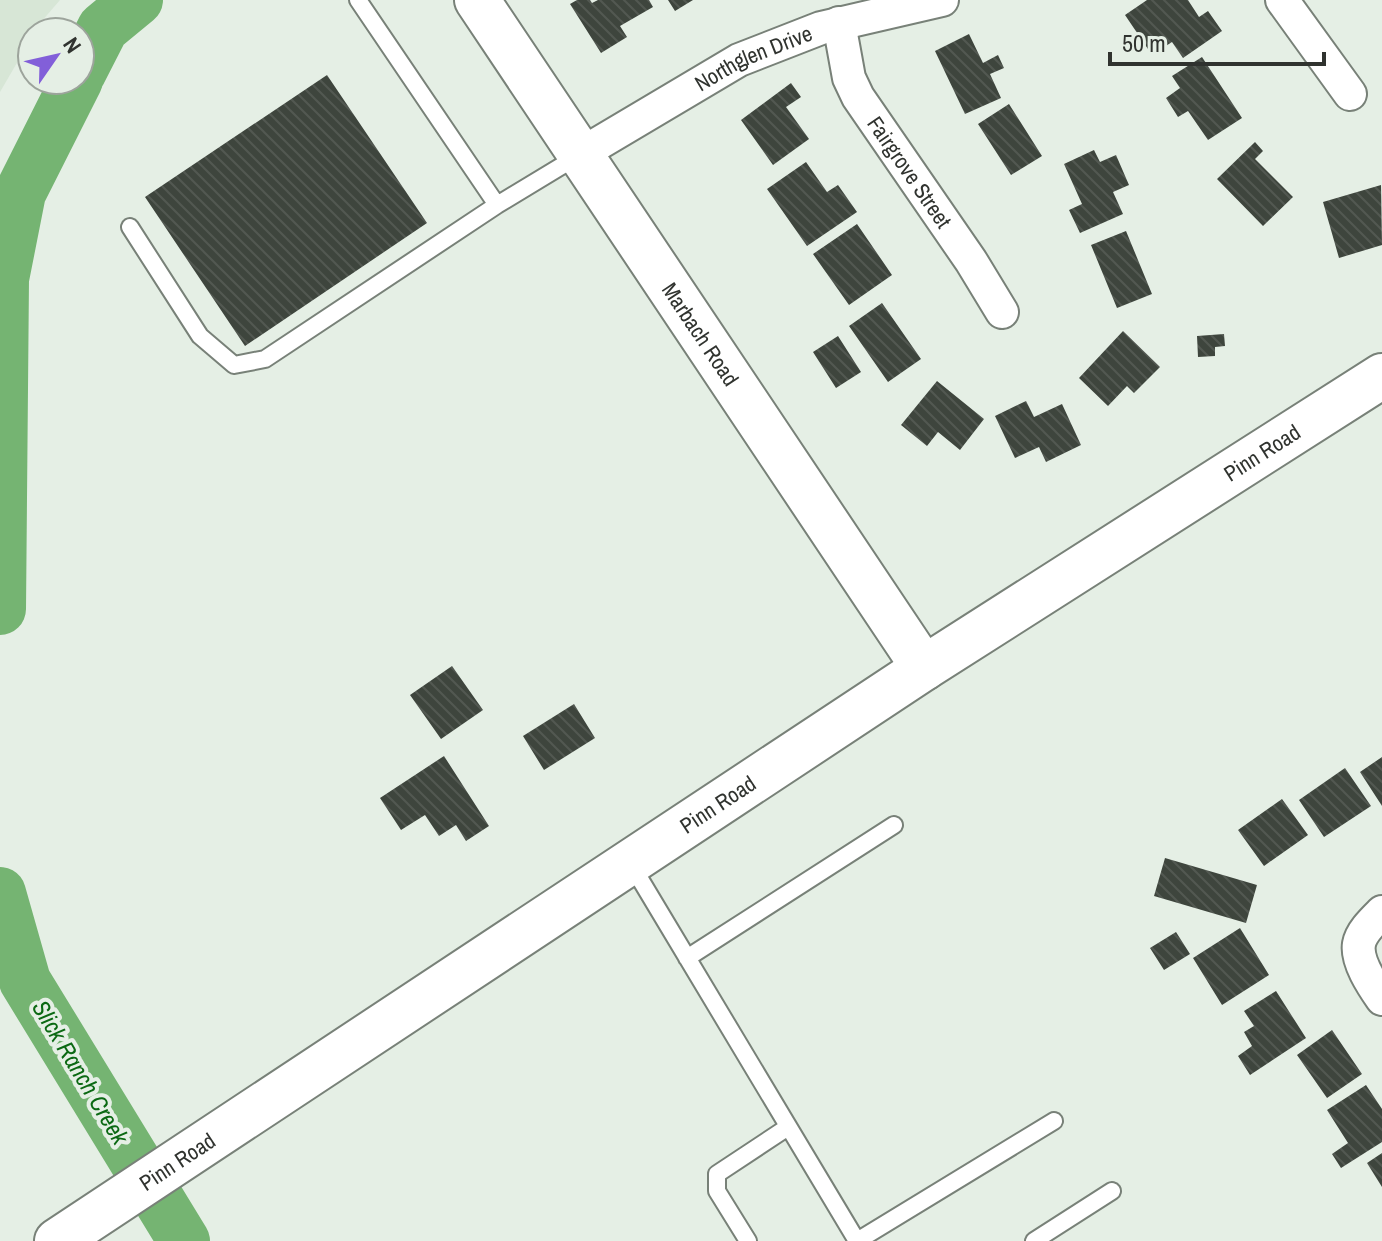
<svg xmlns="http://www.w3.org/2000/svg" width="1382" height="1241" viewBox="0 0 1382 1241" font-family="'Archivo Narrow',sans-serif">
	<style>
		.built { fill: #d7e6d6 }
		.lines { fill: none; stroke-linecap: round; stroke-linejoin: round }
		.river { stroke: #75b472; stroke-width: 52 }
		.building { fill: url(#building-back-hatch) }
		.lane-casing { stroke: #788178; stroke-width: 20 }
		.street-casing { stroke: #788178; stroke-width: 36 }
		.secondary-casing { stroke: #788178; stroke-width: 48 }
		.lane { stroke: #fff; stroke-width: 16 }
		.street { stroke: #fff; stroke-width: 32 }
		.secondary { stroke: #fff; stroke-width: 44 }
		.labels { text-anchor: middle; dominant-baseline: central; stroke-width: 8; stroke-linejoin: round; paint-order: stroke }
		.street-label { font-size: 22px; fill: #30332f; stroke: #e5efe5 }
		.water-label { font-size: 24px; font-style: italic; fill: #0b6913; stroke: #e5efe5 }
	</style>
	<defs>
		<pattern id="building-back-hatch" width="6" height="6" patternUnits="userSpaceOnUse" patternTransform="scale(2)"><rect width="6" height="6" fill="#3e453d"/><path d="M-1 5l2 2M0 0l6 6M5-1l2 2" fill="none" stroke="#525851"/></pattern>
	</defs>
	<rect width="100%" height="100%" fill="#e5efe5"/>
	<path class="built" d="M0 0H60L41 22 35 32H32V37L0 92Z"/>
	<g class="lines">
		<path class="river" d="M80 73 103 28 137 0
			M0 609 3 279 20 193 77 80
			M0 893 25 981 184 1241"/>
	</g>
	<path class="building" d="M577 0H590L592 3 598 0H649L653 7 620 26 627 37 601 53 570 4Z
		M668 0H693L675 11Z
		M1147 0H1188L1199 17 1208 11 1222 31 1183 58 1172 42 1152 55 1125 15Z
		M969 34 983 63 998 55 1004 68 990 74 1001 98 965 114 935 51Z
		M1202 57 1242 118 1208 140 1188 111 1178 117 1166 98 1180 88 1172 76Z
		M327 75 427 223 245 346 145 197Z
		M791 83 801 97 786 107 809 139 773 165 741 120Z
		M1009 104 1042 156 1011 175 978 124Z
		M1255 142 1263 151 1255 159 1293 197 1263 226 1217 179Z
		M1094 150 1100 162 1116 155 1129 185 1113 192 1123 214 1080 233 1069 210 1082 204 1064 164Z
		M806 162 827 192 838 185 857 212 807 246 767 189Z
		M1381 185 1382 245 1339 258 1323 202Z
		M857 224 892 275 849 305 813 254Z
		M1126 231 1152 294 1117 308 1091 245Z
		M882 303 921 359 888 382 849 326Z
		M1123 331 1160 367 1134 393 1127 386 1108 406 1079 378Z
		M1224 334 1225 346 1215 347V356L1198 357 1197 336Z
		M838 336 861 372 836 388 813 352Z
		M937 381 984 419 960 450 938 432 927 446 901 425Z
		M1026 401 1034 417 1062 404 1081 445 1046 462 1039 447 1015 458 995 416Z
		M452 666 483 710 441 739 410 695Z
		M574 704 595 738 544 770 523 736Z
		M444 756 489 826 466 841 456 825 439 836 425 815 401 830 380 798Z
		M1382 757V806L1360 772Z
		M1345 768 1371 806 1324 837 1299 800Z
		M1282 799 1308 835 1264 866 1238 830Z
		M1165 858 1257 885 1246 923 1154 896Z
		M1240 928 1269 975 1222 1005 1193 958Z
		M1176 932 1190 954 1164 970 1150 948Z
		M1276 991 1306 1038 1250 1075 1238 1056 1252 1046 1244 1032 1254 1026 1244 1011Z
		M1332 1030 1362 1074 1327 1098 1297 1055Z
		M1366 1085 1382 1109V1142L1341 1168 1332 1154 1348 1143 1327 1110Z
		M1382 1153V1187L1367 1163Z"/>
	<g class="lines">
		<defs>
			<path id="lane" d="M497 205 578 156
				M130 227 200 336 234 365 265 359 497 205 358 0
				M631 864 857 1241
				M687 958 894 825
				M748 1241 717 1191V1174L788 1127
				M857 1241 1054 1121
				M1034 1241 1112 1191"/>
			<g id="street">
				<path d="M1282 0 1350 94"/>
				<path id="s1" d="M839 23 849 78 858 97 971 261 1002 312"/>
				<path id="s2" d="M579 155 739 60 821 28 942 0"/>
				<path d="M1382 912C1374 920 1361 932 1359 944 1356 961 1373 986 1382 999"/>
			</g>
			<g id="secondary">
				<path id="s3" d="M477 0 924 668"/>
				<path id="s4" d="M57 1241 924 668 1382 376"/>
			</g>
		</defs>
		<use href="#lane" class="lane-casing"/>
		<use href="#street" class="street-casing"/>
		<use href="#secondary" class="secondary-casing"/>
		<use href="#lane" class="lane"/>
		<use href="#street" class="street"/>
		<use href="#secondary" class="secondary"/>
	</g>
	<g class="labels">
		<g class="street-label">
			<text stroke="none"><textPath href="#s2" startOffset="200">Northglen Drive</textPath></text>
			<text stroke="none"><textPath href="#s1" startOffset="168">Fairgrove Street</textPath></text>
			<text stroke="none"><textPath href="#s3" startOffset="402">Marbach Road</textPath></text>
			<text stroke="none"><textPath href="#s4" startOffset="1440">Pinn Road</textPath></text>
			<text stroke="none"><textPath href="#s4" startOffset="792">Pinn Road</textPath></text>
			<text stroke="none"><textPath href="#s4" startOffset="144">Pinn Road</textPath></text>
		</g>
		<g class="water-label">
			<text transform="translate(81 1072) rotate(59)">Slick Ranch Creek</text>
		</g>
	</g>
	<g transform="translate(56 56) rotate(56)"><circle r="38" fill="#e5efe5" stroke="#9da49c" stroke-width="2"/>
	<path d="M0-6L14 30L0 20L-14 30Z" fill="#825fd9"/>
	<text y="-12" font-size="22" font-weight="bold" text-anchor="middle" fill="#30332f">N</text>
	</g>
	<path d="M1110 52v12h214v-12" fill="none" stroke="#30332f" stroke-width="4"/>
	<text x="1122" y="52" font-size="24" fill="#30332f" stroke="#e5efe5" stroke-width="6" paint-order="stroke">50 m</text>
</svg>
